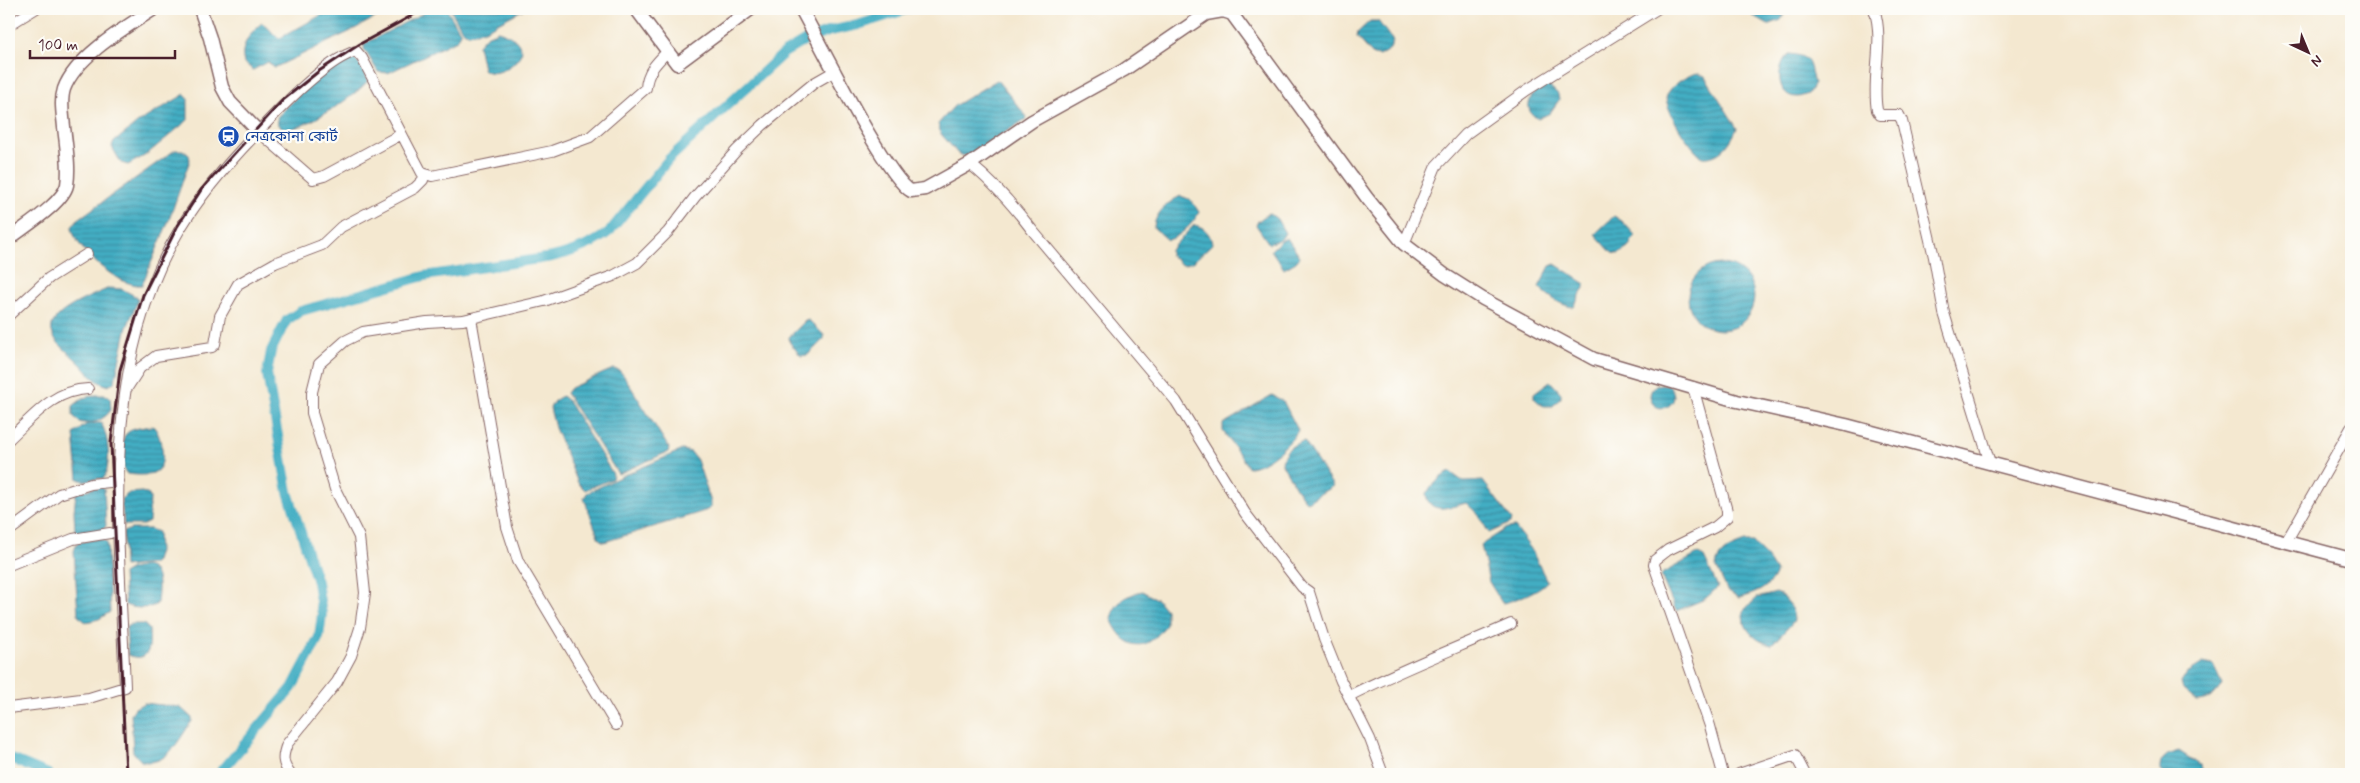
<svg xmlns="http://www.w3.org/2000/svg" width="2360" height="783" viewBox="0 0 2360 783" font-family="Mynerve,'Noto Sans Bengali',sans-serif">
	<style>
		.water { fill: url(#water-rules); stroke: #466677 }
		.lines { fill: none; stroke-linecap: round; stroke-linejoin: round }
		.canal { stroke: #43adc3; stroke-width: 10 }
		.minor-casing { stroke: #866565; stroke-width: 12 }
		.tertiary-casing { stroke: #866565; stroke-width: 15 }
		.minor { stroke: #fff; stroke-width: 10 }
		.tertiary { stroke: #fff; stroke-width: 12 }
		.rail { stroke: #4a1f2b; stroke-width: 3 }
		.labels { text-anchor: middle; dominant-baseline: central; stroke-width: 4.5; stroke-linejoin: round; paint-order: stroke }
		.transit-label { font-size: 15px; fill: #164399; stroke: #fdfcf7; text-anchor: start }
	</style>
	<defs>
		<pattern id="water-rules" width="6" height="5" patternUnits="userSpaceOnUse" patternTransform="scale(1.25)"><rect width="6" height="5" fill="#43adc3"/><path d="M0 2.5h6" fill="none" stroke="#3a8c9f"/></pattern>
	</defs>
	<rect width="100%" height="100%" fill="#fdfcf7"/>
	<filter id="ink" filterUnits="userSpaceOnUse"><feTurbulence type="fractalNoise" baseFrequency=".02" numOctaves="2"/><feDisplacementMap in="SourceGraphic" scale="10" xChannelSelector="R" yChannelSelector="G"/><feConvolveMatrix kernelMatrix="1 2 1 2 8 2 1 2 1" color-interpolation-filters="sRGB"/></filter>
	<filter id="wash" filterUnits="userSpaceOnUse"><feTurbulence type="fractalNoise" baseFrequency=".0096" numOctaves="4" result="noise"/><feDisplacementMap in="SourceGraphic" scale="20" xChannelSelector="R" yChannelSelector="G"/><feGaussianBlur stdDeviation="1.12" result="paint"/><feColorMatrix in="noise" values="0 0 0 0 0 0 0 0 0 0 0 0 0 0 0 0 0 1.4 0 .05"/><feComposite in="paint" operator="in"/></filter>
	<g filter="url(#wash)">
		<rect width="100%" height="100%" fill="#f4e8d0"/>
		<path class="water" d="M332 9H391L349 32 274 68 268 62 253 70 244 63C239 47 250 32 262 23 270 27 272 35 280 38Z
			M431 9 447 10 460 31V35L457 40 388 73 378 72 364 49V44Z
			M450 9H524L485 30 469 34 462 30Z
			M1752 9H1787L1781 20 1768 25 1753 16Z
			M1370 21H1378L1393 41 1390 49 1379 56 1373 55 1357 37 1358 32Z
			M498 31C510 35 517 38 522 51 518 64 495 80 483 69L478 45 486 36Z
			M1789 54C1812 56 1809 64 1814 84L1808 94C1805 95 1800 97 1797 97 1775 97 1776 64 1789 54Z
			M352 56 361 65 368 80C361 93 304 129 289 129 285 129 281 127 278 125L277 117 308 85Z
			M1696 73 1705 76 1737 128C1731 143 1720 159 1702 157 1688 144 1670 118 1666 99 1668 86 1685 77 1696 73Z
			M997 80 1027 117 1026 119 968 156 959 155 941 134 938 124 954 106Z
			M1541 85H1548L1558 94 1559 100 1550 113 1538 119C1521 109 1531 95 1541 85Z
			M185 94 188 98V120L146 155 128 165 121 163 112 147 113 143 137 123Z
			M175 150H183L189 155 190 160 169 220 142 285C120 288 74 249 72 227L77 220Z
			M1181 196 1191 200 1199 212C1194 223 1180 237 1168 240L1154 228C1154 214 1169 201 1181 196Z
			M1269 213 1277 219 1285 233 1282 238 1269 244 1256 225 1258 221Z
			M1614 216 1622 221 1635 235 1628 248 1619 254 1612 253 1595 234Z
			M1194 225C1204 226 1211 234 1212 244L1193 262 1182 265 1170 255V250Z
			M1287 238 1300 257 1296 262 1284 269 1271 250 1280 241Z
			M1555 264 1586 284 1574 307C1563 307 1546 295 1539 287L1550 266Z
			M1688 297a33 33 0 1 1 66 0a33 33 0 1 1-66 0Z
			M109 288 122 289 137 297 138 300 126 330 115 381 109 386C90 381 88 369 74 358 66 350 55 343 52 332 46 312 95 295 109 288Z
			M809 320 824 335V339L808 355 801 356 790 343 789 337 805 321Z
			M613 369 619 370 624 376 669 448 668 452 618 474 566 393 570 388Z
			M1550 381 1561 393V398L1553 406H1543L1534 398V393Z
			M1650 396a12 12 0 1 1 24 0a12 12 0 1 1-24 0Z
			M95 395H106L110 398 111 410C104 420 91 426 79 422L73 416V406L83 398Z
			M1272 395 1283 401 1298 430C1292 443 1263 468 1248 467L1223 431V424Z
			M562 396 568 401 613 474 612 479 585 490 578 483 555 428 550 408 554 401Z
			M97 423H101C109 436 111 465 104 478L83 481 78 479 74 434 85 425Z
			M153 426C159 432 160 440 162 448 166 475 150 477 127 474L124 470C124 436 115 430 153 426Z
			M1304 441 1333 486 1307 502 1297 490 1282 464C1282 451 1293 444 1304 441Z
			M682 450 691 452 697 460 711 502V507L708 510 604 542 599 539 584 498 587 493 624 475Z
			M1450 472 1464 482 1483 481 1512 520 1511 523 1489 533 1477 513 1466 503C1451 507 1428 516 1426 493L1441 477Z
			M100 486 104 489 106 526 102 531 78 534 75 532 74 511 76 493Z
			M142 492 149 495 150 498 149 522 143 525H124L121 499 129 493Z
			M1515 527 1531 549 1547 581C1543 589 1512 602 1502 603L1489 582 1481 545 1507 528Z
			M131 529H150L158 532 159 551 156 561 152 564 124 567 123 532Z
			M101 538 107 543 110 612 99 619 86 622 78 616 74 551 77 543Z
			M1745 542H1753L1770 562 1776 572C1770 589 1754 594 1739 598L1727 590 1716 566C1718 552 1733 546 1745 542Z
			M1698 554 1704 557 1718 587 1705 599 1676 611 1661 576 1663 573Z
			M145 566C162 569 158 590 157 604 148 609 135 609 125 605L123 574 131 569Z
			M1142 591 1158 600 1166 610V625C1161 631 1156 638 1149 642 1131 652 1116 633 1111 618 1116 601 1126 596 1142 591Z
			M1776 593C1787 596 1794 610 1794 621L1772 645C1756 642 1742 629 1743 611L1757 598Z
			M131 624H144L149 629C150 644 152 664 128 655L126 627Z
			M2203 663 2213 665 2222 684C2216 695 2210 701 2196 701L2183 690 2181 683 2187 673Z
			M144 703 180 707 192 718V721C179 739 167 768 141 761L133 752 131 714 135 708Z
			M2179 751 2200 765 2205 774H2163L2160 771C2159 758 2167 754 2179 751Z"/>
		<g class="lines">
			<path class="canal" d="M9 758 48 774
				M219 774 292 688 319 637 322 614 317 582 288 492 267 374 271 351 281 331 287 320 301 311 424 276 552 257C573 252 593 245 610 231L669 159 784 53 806 40 830 31 858 25 908 9"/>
		</g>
	</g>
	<g filter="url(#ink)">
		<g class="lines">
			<defs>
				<path id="minor" d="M1874 9C1885 41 1871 77 1877 110L1880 115H1899L1902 121 1934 257 1944 313 1990 463
					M9 25 35 9
					M258 131 313 179 324 176 398 136
					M970 164C995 184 1013 205 1032 230L1176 401 1245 513 1302 587 1309 592 1324 639 1341 681 1370 739 1383 774
					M1404 244 1436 166 1466 134 1527 90 1657 9
					M9 315 49 278 87 254
					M471 318 507 527 518 561 616 725
					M1693 387 1727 511V517L1715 527 1668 550 1655 560 1654 565 1710 726 1723 774
					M127 388 140 368 156 356 212 347 215 344 220 316 238 284 275 263 322 245 341 227 415 188 423 180 424 174
					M9 439C33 417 53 390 88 389
					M9 531 59 494 91 484 119 481
					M2286 542 2351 428
					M9 565 73 539 110 533
					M1349 696C1402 669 1457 648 1511 624
					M9 708 89 698 125 687C119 536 98 365 180 229 201 194 227 164 255 135 278 110 324 61 356 51L362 58 422 173 432 176 552 151 590 137 646 88C647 72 656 63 667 52
					M290 774C282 763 282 757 287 744L337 682 351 656 360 628 365 593 359 537 335 489 312 413V392L319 364 345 341 363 332 427 322 463 320 544 301 613 276 637 263 668 232 695 197 737 150 763 125 814 83 835 71
					M1739 774 1795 755 1805 774"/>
				<path id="tertiary" d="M200 9 210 38 222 87 230 102 258 131
					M636 9 677 64 751 9
					M801 9C819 41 887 179 911 191L925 189 970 164 1032 121 1124 70 1206 14 1223 11 1232 14 1367 198 1404 244 1445 275 1483 299 1594 359 1737 401 1846 425 2351 559
					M9 239C24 227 63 203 67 185 70 166 66 146 64 127 63 115 60 101 64 89 76 56 126 27 154 9"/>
			</defs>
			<use href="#minor" class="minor-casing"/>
			<use href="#tertiary" class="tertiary-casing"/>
			<use href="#minor" class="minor"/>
			<use href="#tertiary" class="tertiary"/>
			<path class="rail" d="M126 774 111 443 120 370 143 295 177 227 201 190 283 100 319 71 360 44 424 9"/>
		</g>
	</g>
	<defs>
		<symbol id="station-disc" viewBox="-11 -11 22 22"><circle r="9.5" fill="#1a4fb4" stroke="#fdfcf7"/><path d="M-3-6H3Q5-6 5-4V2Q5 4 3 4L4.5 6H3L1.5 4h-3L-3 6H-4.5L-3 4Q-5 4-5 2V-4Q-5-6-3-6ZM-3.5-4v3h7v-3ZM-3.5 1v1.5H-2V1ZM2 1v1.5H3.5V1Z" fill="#fff"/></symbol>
	</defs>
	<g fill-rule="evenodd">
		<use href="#station-disc" x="216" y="124" width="25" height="25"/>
	</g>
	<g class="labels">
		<g class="transit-label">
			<text x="245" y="137">নেত্রকোনা কোর্ট</text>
		</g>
	</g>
	<rect width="2360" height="783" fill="none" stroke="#fdfcf7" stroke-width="30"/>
	<g transform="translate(2308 52) rotate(136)" stroke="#fdfcf7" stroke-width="4" paint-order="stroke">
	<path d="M0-4L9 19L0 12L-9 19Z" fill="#4a1f2b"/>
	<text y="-8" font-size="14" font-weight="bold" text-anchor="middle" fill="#4a1f2b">N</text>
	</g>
	<path d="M30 50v8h145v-8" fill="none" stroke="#4a1f2b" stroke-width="2.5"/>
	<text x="38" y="50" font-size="15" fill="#4a1f2b" stroke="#fdfcf7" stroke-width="4" paint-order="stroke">100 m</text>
</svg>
